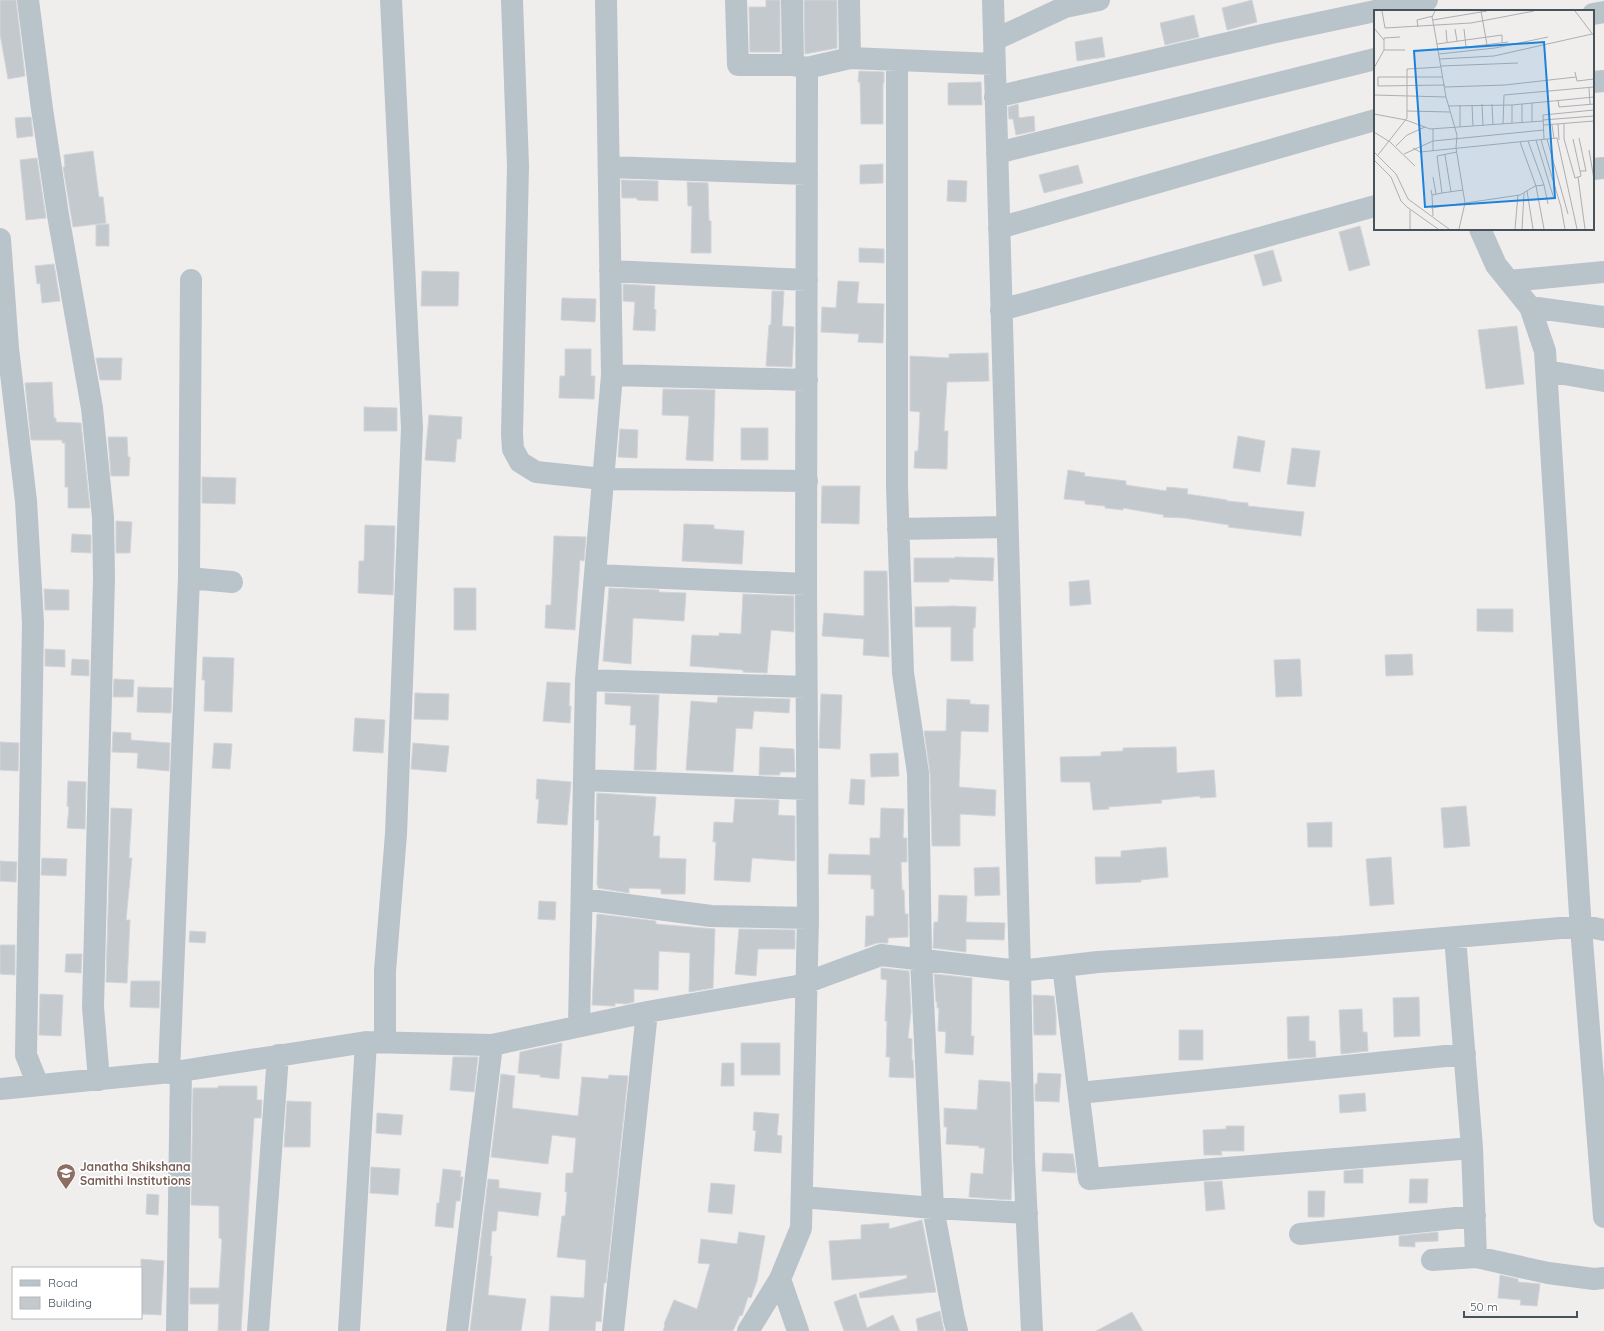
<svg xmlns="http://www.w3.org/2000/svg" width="1604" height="1331" viewBox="0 0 1604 1331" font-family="Quicksand,sans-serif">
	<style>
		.building { fill: #c4c9cd; stroke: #d1d4d9 }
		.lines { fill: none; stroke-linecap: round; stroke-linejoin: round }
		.minor { stroke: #b9c3ca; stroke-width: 22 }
		.labels { text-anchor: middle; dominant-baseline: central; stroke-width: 3.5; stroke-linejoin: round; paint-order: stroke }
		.education-label { font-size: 12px; font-weight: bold; fill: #785e54; stroke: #fff; text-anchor: start }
		.inset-road { fill: none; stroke: #acafb2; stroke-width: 1 }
		.view { fill: #1d83da; fill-opacity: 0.15; stroke: #1d83da; stroke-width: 2 }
		.inset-edge { fill: none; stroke: #46535a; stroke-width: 2 }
	</style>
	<rect width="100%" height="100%" fill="#f0eded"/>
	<path class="building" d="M0 0H16L25 76 8 79 0 34Z
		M766 0H780V52H750L749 7H766Z
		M804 0H837V48L805 54Z
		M1252 0 1257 22 1227 30 1222 8Z
		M1194 15 1199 37 1165 45 1160 23Z
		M1102 37 1105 57 1077 61 1075 42Z
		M859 71 884 72V83H883V124H861L860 82H858Z
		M981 82 982 105H948V83Z
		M1018 104 1019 118 1034 116 1035 131 1016 135 1013 119H1009L1008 107Z
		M31 117 33 136 17 138 15 118Z
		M93 151 99 197H103L106 223 73 227 63 167H65L64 155Z
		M37 158 46 218 26 220 20 160Z
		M883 164V183L860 184V165Z
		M1078 165 1083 183 1044 193 1039 175Z
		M621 180 658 181V201L637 200V198H622Z
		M948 180 967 181 966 202 947 201Z
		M687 182 708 183 709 221H711V253H691L692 206H688Z
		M109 224V246H96V225Z
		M1360 226 1370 265 1349 271 1339 232Z
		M859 248 884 249V263L859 262Z
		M1273 250 1282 281 1263 286 1254 255Z
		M54 264 60 301 42 303 40 283 37 284 35 266Z
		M422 271 459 272 458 306H421Z
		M838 281 859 282 857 303 884 304 883 343 858 342 859 334 821 332 822 307 836 308Z
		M623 284 655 286 654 309 656 310 655 331 633 330 635 302 623 301Z
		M772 291H784L782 326 794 327 792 367 766 366 769 325H771Z
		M562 298 596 299 595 322 561 320Z
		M1517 326 1524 384 1486 389 1478 330Z
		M565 349H591V376H595L594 399 559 398 560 376H565Z
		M988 353 989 381 947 382 944 431H948L947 469 914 468 915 451H918L920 412 910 411V356L949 358V354Z
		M96 358H122L121 380H100Z
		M52 382 54 418H56V422L81 423 90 508H68V487H65V443H62V440H31L25 383Z
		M663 389 715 390 713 461 686 460 689 416 662 415Z
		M364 407 397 408V431H364Z
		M429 415 462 417 461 439H457L455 462 425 460Z
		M741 428H768V460H741Z
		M620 429 638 430 637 458 618 457Z
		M1238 436 1265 441 1260 472 1233 468Z
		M108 437H127L128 457H130L129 476H111Z
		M1292 448 1320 451 1315 487 1287 484Z
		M1068 470 1085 473 1084 476 1126 481V485L1166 491 1167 487 1188 489 1187 494 1227 500V501L1248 503V506L1304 512 1301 536 1228 527 1229 525 1184 518 1163 517 1164 515 1123 508V510L1105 508V506L1085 504V501L1064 499Z
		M202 477 236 478 235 504 202 503Z
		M822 486H860L859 524 821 523Z
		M116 521 132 522 130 553H116Z
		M684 524 714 525V529L744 531 742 564 682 561Z
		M365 525 395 526 393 595 358 593 359 561H364Z
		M72 534 91 535V553L71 552Z
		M554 536 586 537 584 561 580 560 575 630 545 628 546 605H551Z
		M955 557 994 558 993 581 949 579V582H914V558H955Z
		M864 571H887L889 657 863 655 864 639 822 636 824 613 864 616Z
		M1089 580 1091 604 1070 606 1069 582Z
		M454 588H476V630H454Z
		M609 588 659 590V592L686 593 684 621 633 618 631 664 603 661Z
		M44 589 69 590V610H45Z
		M743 594 794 596V632L771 630 767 673 743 672V670L690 666 692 635 719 636V633L741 634Z
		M954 606 976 607 975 628H973V661H951V627H915V607Z
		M1477 609H1513V632L1477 631Z
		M45 649 65 650V667L45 666Z
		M1412 654 1413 675 1386 676 1385 655Z
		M203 657 234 658 232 712 204 711 205 680H202Z
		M72 659 89 660V676L71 675Z
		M1300 659 1302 696 1276 697 1274 660Z
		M114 679 134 680 133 697H113Z
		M547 682 570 683 569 706H571L570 723 543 721Z
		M138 687 172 688 171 713 137 712Z
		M415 693 449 694 448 720 414 719Z
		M605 693 659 695 656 770H634L636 725H630L631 706 605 704Z
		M821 694 842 695 840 749 819 748Z
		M718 697 790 699 789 713 754 711 752 729 736 728 733 772 686 770 691 701 717 703Z
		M947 699 970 700V704L989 705 988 732 961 731 959 787 996 790 995 816 960 814V846H932L930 773 924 731H946Z
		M355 718 385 720 383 753 353 751Z
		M113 732 131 733V740L170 743 169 771 137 768 138 753 112 752Z
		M0 742 19 743 18 771 0 770Z
		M214 743 232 744 230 769 212 768Z
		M413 743 449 746 446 772 411 769Z
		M760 747 794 749 795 772H780V775H759Z
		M1176 747 1177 773 1214 770 1216 797 1200 798V796L1161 800 1162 803 1108 807 1109 809 1093 810 1090 782H1061L1060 757 1101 756V752L1123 751V748Z
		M898 753 899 776 871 777 870 754Z
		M537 779 571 782 567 825 537 823 539 799H536Z
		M851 779 865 780 864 805 849 804Z
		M68 781 86 782 85 829 67 828 69 807 67 806Z
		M597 793 656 797 653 836H660L659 858 686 859 685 894H661V889L629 888V893L598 888V885H597L599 820H596Z
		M735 799 779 800 778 815 795 816V861L752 858 750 882 714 880 716 842H713L714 822 733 823Z
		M1466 806 1470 846 1444 848 1441 808Z
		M111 808 132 809 129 858H132L126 920H130L127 983 106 982Z
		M881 808 904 809 903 838H907V862H901L902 890H904L905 914H908V937L888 938V943H877L865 947 866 916H874V889H871V875L828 874 829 854 870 855V838H880Z
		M1332 822V847H1308L1307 823Z
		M1166 847 1168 877 1141 880V882L1096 884 1095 857H1121V851Z
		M1391 857 1394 904 1370 906 1366 859Z
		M42 858 67 859 66 876 41 875Z
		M0 861 17 862 16 882 0 881Z
		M999 867 1000 895 975 896 974 868Z
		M939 895 967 896 966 922 1005 923 1004 940 966 939V952L933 948 934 922H938Z
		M539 901 556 902 555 920 538 919Z
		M597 914 656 921V924L715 929 713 988 689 992 690 953 659 951 658 990 634 989V1002L626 1004 615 1003V1006H613L592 1005Z
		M739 929 795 930V949H758L756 976 735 974Z
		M190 931 206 932 205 943 189 942Z
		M0 945H15V975L0 974Z
		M66 954H82L81 973 65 972Z
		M881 968 909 971 911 1012 908 1038 912 1039V1060H913L914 1078 889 1077 890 1057H886L887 1021H885L887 980 881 979Z
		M934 974 972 978 971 1036H974L973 1055 945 1053 946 1032 938 1031 939 1008H937V1002H936Z
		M131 981H160L159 1008 130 1007Z
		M40 994 63 995 61 1036 39 1035Z
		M1033 995 1054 996 1056 1015V1035H1034Z
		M1419 997 1420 1036 1394 1037 1393 998Z
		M1362 1009 1363 1032H1367L1368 1051 1341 1054 1339 1010Z
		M1309 1016V1041H1315L1316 1057 1288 1059 1287 1017Z
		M1179 1030H1203V1060H1179Z
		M562 1043 559 1079 540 1077V1075L518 1073 520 1052Z
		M741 1043H780V1075H741Z
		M453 1057H478L474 1092 450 1090Z
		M722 1063H734V1086H721Z
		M1038 1073 1061 1074 1059 1102 1035 1101V1084H1037Z
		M501 1074 515 1076 512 1108 578 1116 582 1077 608 1079 609 1075 628 1076 606 1283H604L601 1322 596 1321 595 1331H549L551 1296 584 1298 586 1260 557 1257 562 1216H565L567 1192H565L566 1173H573L576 1138 552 1135 548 1164 491 1157Z
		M979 1080 1010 1082 1012 1170 1011 1200 969 1197 971 1173 983 1174 985 1148H979V1146L946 1144 947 1127H944V1108L977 1110Z
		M218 1086H257V1100H262L261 1118H254L241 1331H218L219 1304H190V1288H219L222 1239 219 1238V1206L191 1205 193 1088H218Z
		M1365 1093 1366 1111 1340 1113 1339 1095Z
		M287 1101 311 1102 310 1147H284Z
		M754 1112 779 1114 777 1135 782 1136 781 1153 754 1151 756 1131 753 1130Z
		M377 1113 403 1115 401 1135 376 1133Z
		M1226 1126H1244V1151H1221L1222 1155H1204L1203 1130 1226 1129Z
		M1043 1153 1073 1154 1076 1173 1042 1171Z
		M371 1167 400 1169 398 1195 370 1193Z
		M443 1169 461 1171 460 1177H463L460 1201H456L453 1228 435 1226 437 1203H439Z
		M1363 1169V1183H1344V1171Z
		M488 1179 499 1180V1188L541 1193 538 1216 498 1211 496 1231H492L490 1256H492L488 1295 526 1299 521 1331H470Z
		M1410 1179H1428L1427 1203H1409Z
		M1222 1181 1225 1209 1206 1211 1204 1182Z
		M711 1183 735 1185 732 1214 708 1212Z
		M1308 1191H1325L1324 1217H1308Z
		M147 1194 159 1195 158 1215 146 1214Z
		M922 1220 936 1292 860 1298 859 1293 907 1278V1275L832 1280 829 1241 861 1239V1225L889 1223V1229Z
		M739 1232 765 1236 757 1281 751 1298 748 1297 742 1316 740 1315 733 1331H663L665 1325 664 1324 674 1300 697 1309 710 1264 698 1263 701 1239 737 1244Z
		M1438 1232V1241L1415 1242V1247L1399 1246V1236Z
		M141 1259 164 1261 161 1315 141 1314Z
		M1500 1275 1518 1279V1282L1540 1284 1537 1306 1520 1305 1521 1300 1498 1298Z
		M856 1294 867 1328 893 1315 900 1331H844L834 1302Z
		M940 1311 944 1331H918L916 1319Z
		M1132 1312 1143 1331H1096Z"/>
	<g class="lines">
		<path class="minor" d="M28 0 42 109 58 215 92 408 103 517 104 578 93 1007 99 1080
			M512 0 518 166 512 434 513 449 520 462 536 472 603 479 807 481
			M736 0 738 65H793L807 68 850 58 994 64
			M792 0 793 65
			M849 0 850 58
			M993 0 1020 971 1024 1159 1032 1331
			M1376 11 1427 0
			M1593 14 1604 12
			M994 40 1065 7 1099 0
			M897 60V486L903 673 918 773 921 959 933 1208 954 1319 957 1331
			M1593 82 1604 81
			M995 97 1267 34 1375 11
			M997 153 1375 59
			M609 167 807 174
			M1593 169 1604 168
			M999 228 1375 120
			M1480 229 1496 265 1530 307 1545 351 1580 915 1604 1217
			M0 239 8 348 26 501 33 623 26 1055 38 1085
			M610 271 807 280
			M1509 281 1604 272
			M1530 307 1604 317
			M1001 310 1375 206
			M1547 371 1604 381
			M612 375 807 380
			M898 529 1007 527
			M595 575 806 584
			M189 578 232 582
			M586 680 806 687
			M584 780 807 789
			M582 899 711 916 808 918
			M1063 966 1089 1179 1472 1148 1455 937
			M579 1026 586 680 612 375 606 0
			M385 1042V971L396 834 412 428 391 0
			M169 1073 189 578 191 280
			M0 1089 181 1071 366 1042 492 1045 647 1012 797 986 881 955 1020 971 1098 962 1339 947 1584 926 1604 930
			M1079 1093 1465 1054
			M802 1197 933 1208 1027 1213
			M1300 1234 1475 1216
			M1476 1257 1548 1273 1594 1279 1604 1278
			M1432 1260 1476 1257 1472 1148
			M780 1279 798 1331
			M177 1331 181 1071
			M258 1331 278 1055
			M349 1331 366 1042
			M457 1331 492 1045
			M613 1331 647 1012
			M748 1331 780 1279 801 1228 808 918 806 584 807 68"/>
	</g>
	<defs>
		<symbol id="university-pin" viewBox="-11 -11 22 30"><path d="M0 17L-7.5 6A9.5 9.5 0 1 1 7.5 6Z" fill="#8d6e63" stroke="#fff"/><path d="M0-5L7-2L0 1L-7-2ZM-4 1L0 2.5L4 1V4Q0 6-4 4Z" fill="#fff"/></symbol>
	</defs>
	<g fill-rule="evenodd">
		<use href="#university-pin" x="55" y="1162" width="22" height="30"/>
	</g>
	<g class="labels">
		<g class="education-label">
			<text x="80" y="1166">Janatha Shikshana<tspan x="80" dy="14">Samithi Institutions</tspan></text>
		</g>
	</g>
	<g transform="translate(1374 10)">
		<rect width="220" height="220" fill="#f0eded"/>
		<path class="inset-road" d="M8 1 11 18 97 13 160 1M61 1 58 7 60 17 72 87 83 125 82 138 91 193 85 219M107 1 113 35M201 1 220 26M59 10 113 1M44 17 43 10 59 6M0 18 10 30M81 19 83 31M90 19 92 37M72 20 73 32M63 34 128 25V32M86 38 134 32M10 40V28L26 27M65 44 121 38 174 27M66 49 120 46 218 24M67 56 144 53M0 58 10 40H31M201 62 203 71 220 69M69 67H4V76L71 75M71 77 131 75 202 67M215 78 216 94M0 85 72 87M184 90 185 97 220 94M158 93V112M108 94 109 116M118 94 119 115M148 94V113M98 95 99 116M138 95V113M74 96 138 95 220 87M33 101 76 102M0 104 32 110 56 119 169 111M169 110 220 106M129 114 130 85 220 77M184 114 185 130M190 114V129L201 168 207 166 206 161M170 115 220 111M178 115 180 129M86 117V95M59 119V141M0 122 16 132 41 156M173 129 194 204M199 129 206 161H212L205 128M162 130 180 189M167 130 187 197 191 219M170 130 169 105 220 100M154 131 170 175 174 194M146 132 162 176 170 219M22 136 33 125 51 117M39 138 46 142 183 128 203 219M215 140 220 169M0 142 22 164 34 189 75 219M83 142 63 146 68 183 89 180M30 144 59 131 170 120M4 145 33 108V59L67 57M71 145 77 182M0 150 17 167 27 191 33 197 64 219M59 167 62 184M204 167 211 219M57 180 58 185 68 183M153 181 159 219M58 185 59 206M57 198 146 185 161 176 170 175M36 200V219M141 219 144 185M148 219 150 183"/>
		<path class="view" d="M170 32 181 188 51 197 40 41Z"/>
		<rect width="220" height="220" class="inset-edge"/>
	</g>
	<rect x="12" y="1267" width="130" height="52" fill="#ffffff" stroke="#b5babd"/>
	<rect x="20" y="1280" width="20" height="6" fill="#b9c3ca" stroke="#b5babd"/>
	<text x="48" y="1287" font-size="12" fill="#46535a">Road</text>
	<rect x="20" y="1297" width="20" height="12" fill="#c4c9cd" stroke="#b5babd"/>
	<text x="48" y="1307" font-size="12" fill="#46535a">Building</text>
	<path d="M1464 1311v6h113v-6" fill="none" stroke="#46535a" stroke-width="2"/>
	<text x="1470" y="1311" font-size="12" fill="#46535a" stroke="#ffffff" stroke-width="3" paint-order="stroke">50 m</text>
</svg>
